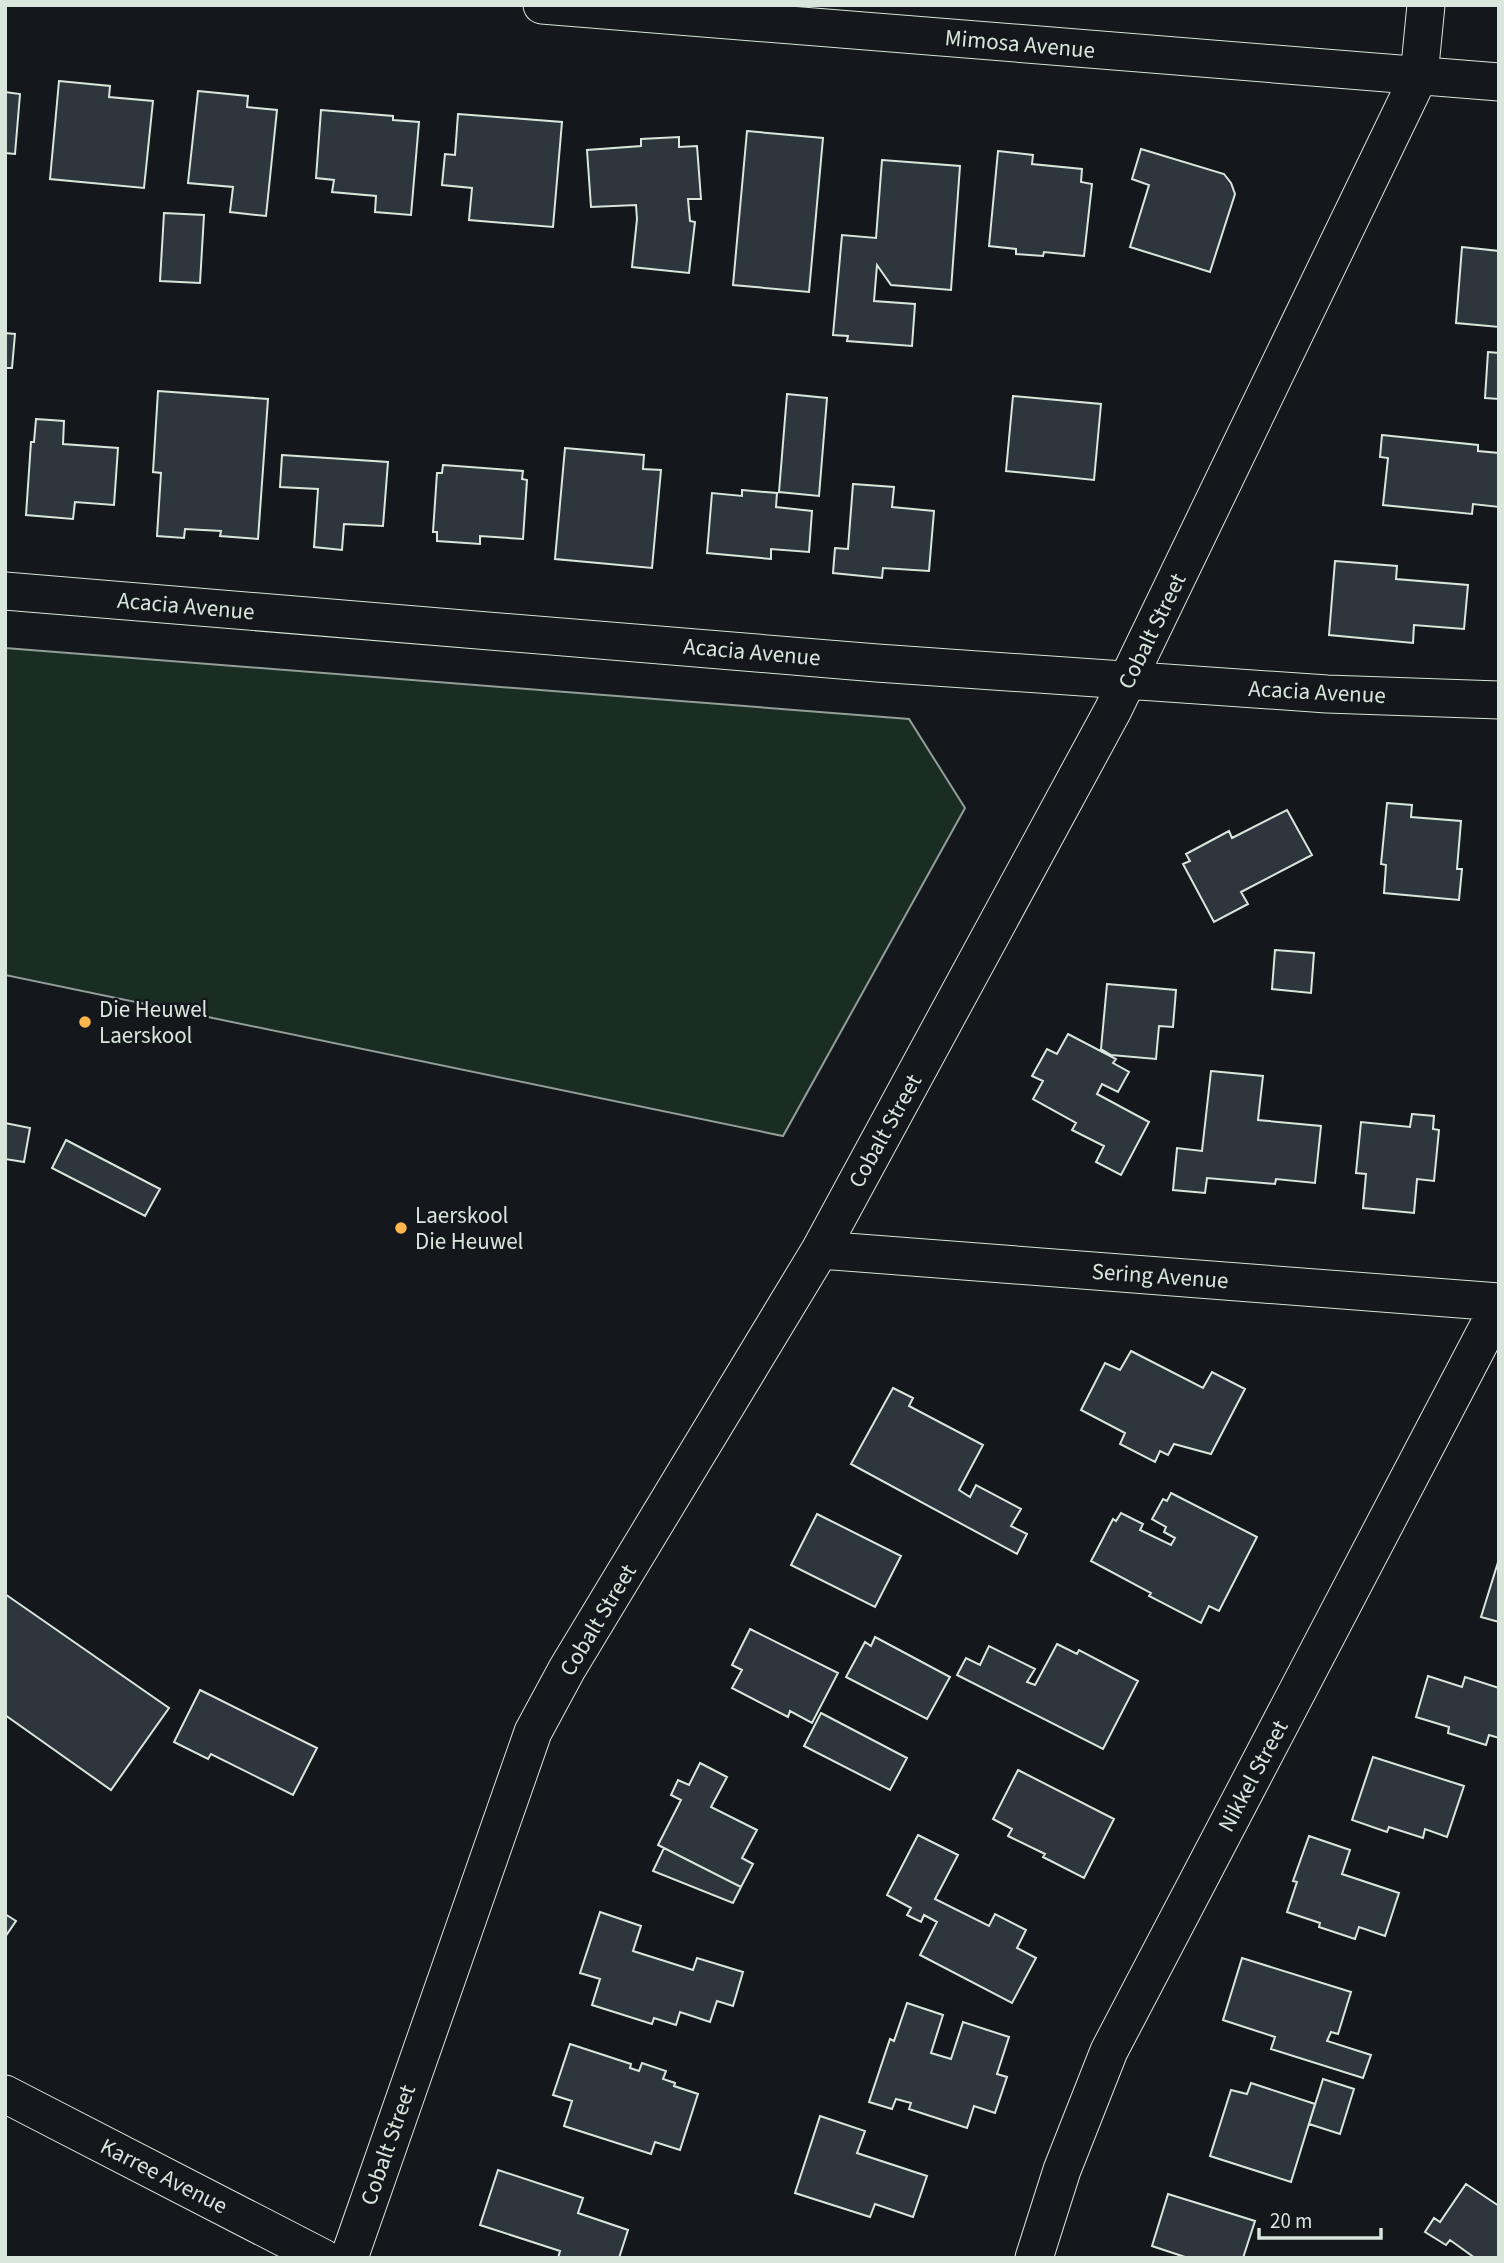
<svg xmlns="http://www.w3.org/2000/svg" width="1504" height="2263" viewBox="0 0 1504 2263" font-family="'Source Sans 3',sans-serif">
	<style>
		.green { fill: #1a2d24; stroke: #939e99; stroke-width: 2 }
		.building { fill: #2c363c; stroke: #d8e6dc; stroke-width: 2 }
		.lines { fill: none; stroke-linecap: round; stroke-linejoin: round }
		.minor-casing { stroke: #d8e6dc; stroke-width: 39 }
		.minor { stroke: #14181c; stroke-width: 37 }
		.poi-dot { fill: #ffb74d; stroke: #14181c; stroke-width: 2.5 }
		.labels { text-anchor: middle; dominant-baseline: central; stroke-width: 5; stroke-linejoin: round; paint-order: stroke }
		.street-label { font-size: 23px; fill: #d8e6dc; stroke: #14181c }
		.poi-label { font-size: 23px; fill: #d8e6dc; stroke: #14181c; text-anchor: start }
	</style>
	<rect width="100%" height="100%" fill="#14181c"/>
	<path class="green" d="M5 648 909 719 965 808 783 1136 5 975Z"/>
	<path class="building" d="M59 81 110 86 109 97 153 101 144 188 50 179Z
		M198 91 248 96 247 107 277 110 266 216 230 212 233 187 188 183Z
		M5 92 20 94 15 154 5 153Z
		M321 110 393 116V120L419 122 411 215 375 212 376 196 332 192 334 180 316 178Z
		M458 114 562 122 553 227 469 220 472 188 442 185 445 154 455 155Z
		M747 131 823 138 809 292 733 285Z
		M679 137V147L697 146 701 199H688L690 221 695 222 689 273 632 267 637 219 636 205 591 207 587 150 641 146V139Z
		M1141 149 1224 174 1231 183 1235 194 1210 272 1130 247 1149 185 1132 179Z
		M998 151 1033 155 1032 164 1082 169 1081 182 1092 184 1084 256 1044 252 1043 256 1016 254V249L989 246Z
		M882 160 960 166 951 290 891 285 877 265 874 301 915 304 912 346 847 341 848 336 833 335 842 235 876 238Z
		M164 213 204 215 200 283 160 281Z
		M1462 247 1499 251V327L1456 323Z
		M5 333 15 334 12 368H5Z
		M1488 352 1499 353V399L1485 398Z
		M158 391 268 399 258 539 220 536 221 531 185 529 184 538 157 536 161 473 153 472Z
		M787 394 827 398 819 496 779 492Z
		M1013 396 1101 404 1094 480 1006 471Z
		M36 419 64 421 63 444 118 448 114 505 75 502 73 519 26 515 31 442H34Z
		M1382 435 1478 445V451L1499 453V507L1473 504 1472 514 1383 505 1388 458 1380 457Z
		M565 448 644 455 643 469 661 470 652 568 555 559Z
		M282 455 388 462 383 526 344 524 342 550 314 547 318 489 280 487Z
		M443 465 523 471 522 479 527 480 523 539 480 536V544L437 541V532H433L437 473H442Z
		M853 484 894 487 892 507 934 511 929 571 883 568 882 578 833 573 835 548 848 549Z
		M742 490 777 493 776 507 812 511 809 552 771 549V559L707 553 712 493 742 496Z
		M1335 561 1397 566 1396 579 1468 585 1464 629 1414 625 1413 643 1329 635Z
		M1387 803 1412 805 1411 817 1461 821 1457 869H1462L1459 900 1384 893 1386 865 1381 864Z
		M1287 810 1312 855 1241 892 1248 904 1214 922 1183 864 1190 861 1186 854 1229 831 1232 838Z
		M1275 950 1314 953 1311 993 1272 989Z
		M1107 984 1176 990 1173 1027 1159 1026 1156 1059 1111 1055 1101 1049Z
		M1068 1034 1116 1059 1113 1063 1129 1072 1118 1092 1102 1084 1097 1094 1149 1122 1121 1175 1096 1162 1104 1146 1072 1130 1076 1123 1033 1099 1043 1081 1032 1076 1047 1049 1057 1054Z
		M1211 1071 1263 1076 1258 1120 1321 1126 1315 1183 1276 1179 1275 1184 1207 1178 1205 1193 1173 1190 1177 1148 1202 1151Z
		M1412 1114 1434 1116 1433 1129 1439 1130 1434 1181 1417 1179 1414 1213 1363 1208 1366 1174 1356 1173 1361 1122 1410 1127Z
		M5 1123 30 1128 24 1162 5 1159Z
		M66 1140 160 1189 145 1216 52 1168Z
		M1131 1351 1203 1388 1212 1372 1245 1389 1211 1454 1174 1444 1168 1455 1160 1451 1155 1462 1120 1444 1125 1433 1081 1410 1105 1363 1120 1370Z
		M893 1388 913 1398 909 1406 983 1445 959 1490 970 1497 976 1485 1021 1509 1011 1526 1027 1534 1017 1554 851 1464Z
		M1171 1493 1257 1537 1219 1611 1209 1606 1201 1623 1149 1596 1151 1593 1091 1561 1113 1519 1116 1521 1121 1513 1143 1524 1140 1530 1171 1545 1175 1538 1164 1532 1166 1527 1152 1519 1163 1499 1167 1501Z
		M817 1514 901 1556 875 1607 791 1565Z
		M1499 1559V1622L1481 1617Z
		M5 1594 169 1708 111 1790 5 1715Z
		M750 1629 838 1673 812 1723 790 1711 788 1717 732 1688 742 1670 732 1665Z
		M875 1637 950 1677 927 1719 846 1677 865 1642 871 1646Z
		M1057 1644 1077 1654 1079 1650 1138 1681 1103 1749 957 1675 966 1658 980 1665 989 1646 1035 1669 1027 1682 1035 1685Z
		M1428 1676 1462 1687 1465 1677 1499 1688V1738L1489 1735 1486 1745 1448 1733 1449 1727 1416 1717Z
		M200 1690 317 1748 293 1795 211 1754 208 1759 174 1742Z
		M821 1713 907 1758 890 1790 804 1746Z
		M1373 1757 1464 1786 1447 1837 1425 1829 1423 1838 1389 1827 1387 1832 1352 1820Z
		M700 1763 727 1777 711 1807 757 1830 742 1858 753 1864 741 1887 658 1845 681 1800 671 1795 678 1780 689 1785Z
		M1018 1770 1114 1819 1084 1878 1043 1857 1045 1854 1008 1836 1012 1829 993 1819Z
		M918 1835 958 1855 935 1899 989 1926 995 1914 1026 1930 1017 1948 1036 1958 1012 2003 920 1955 937 1922 924 1915 921 1922 907 1915 911 1908 887 1895Z
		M1309 1836 1350 1850 1342 1874 1399 1893 1385 1936 1359 1927 1355 1939 1319 1927 1320 1923 1287 1912 1297 1882 1293 1881Z
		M664 1848 741 1887 733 1903 653 1871Z
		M600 1912 641 1926 633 1951 693 1970 697 1958 743 1972 733 2006 717 2001 710 2022 680 2012 676 2025 654 2018 652 2024 592 2005 600 1979 580 1973Z
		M5 1914 16 1921 5 1937Z
		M1242 1958 1351 1992 1338 2034 1331 2032 1327 2041 1371 2055 1363 2078 1271 2049 1275 2037 1223 2020Z
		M907 2003 943 2015 931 2053 951 2059 963 2022 1009 2037 997 2074 1007 2077 995 2113 974 2106 967 2128 909 2109 911 2103 896 2099 892 2109 869 2102 890 2039 894 2041Z
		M570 2044 631 2064 630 2068 639 2071 642 2063 666 2071 663 2079 675 2083 674 2086 698 2094 680 2150 655 2142 651 2154 564 2126 572 2101 553 2095Z
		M1323 2079 1354 2089 1340 2134 1309 2124Z
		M1251 2083 1315 2104 1291 2182 1210 2156 1231 2090 1247 2094Z
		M820 2116 865 2131 857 2153 927 2176 913 2217 875 2204 870 2217 795 2193Z
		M498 2170 583 2198 578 2213 628 2230 619 2258H558L560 2251 480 2225Z
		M1466 2184 1499 2206V2258H1475L1450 2240 1446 2245 1425 2232 1434 2218 1440 2222Z
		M1168 2194 1255 2221 1243 2258H1188L1152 2246Z"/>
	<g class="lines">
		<defs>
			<path id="minor" d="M542 5 1499 82
				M5 591 877 663 1327 694 1499 700
				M820 1250 1499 1302
				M5 2094 323 2258
				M349 2258 533 1732 567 1669 820 1250 1113 710 1419 76 1426 5
				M1034 2258 1062 2170 1109 2051 1499 1306"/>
		</defs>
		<use href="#minor" class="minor-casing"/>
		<use href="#minor" class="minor"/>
	</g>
	<g class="poi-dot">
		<circle cx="85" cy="1022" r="7"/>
		<circle cx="401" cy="1228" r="7"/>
	</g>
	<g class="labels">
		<g class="street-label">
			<text transform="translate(1020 44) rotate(5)">Mimosa Avenue</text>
			<text transform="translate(186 606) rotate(5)">Acacia Avenue</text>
			<text transform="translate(1152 631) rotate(-64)">Cobalt Street</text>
			<text transform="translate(752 652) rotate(5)">Acacia Avenue</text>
			<text transform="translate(1317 692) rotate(3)">Acacia Avenue</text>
			<text transform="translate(885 1131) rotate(-61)">Cobalt Street</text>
			<text transform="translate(1160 1276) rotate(4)">Sering Avenue</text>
			<text transform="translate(598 1620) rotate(-59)">Cobalt Street</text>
			<text transform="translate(1253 1776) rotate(-62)">Nikkel Street</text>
			<text transform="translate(388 2145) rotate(-71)">Cobalt Street</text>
			<text transform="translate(164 2176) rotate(27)">Karree Avenue</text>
		</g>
		<g class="poi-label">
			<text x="99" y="1009">Die Heuwel<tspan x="99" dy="26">Laerskool</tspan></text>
			<text x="415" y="1215">Laerskool<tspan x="415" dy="26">Die Heuwel</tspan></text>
		</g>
	</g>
	<rect width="1504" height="2263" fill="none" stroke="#d8e6dc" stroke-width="14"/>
	<path d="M1259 2228v10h122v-10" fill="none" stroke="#d8e6dc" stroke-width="3.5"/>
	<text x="1270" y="2228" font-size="21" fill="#d8e6dc" stroke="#14181c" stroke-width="5" paint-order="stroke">20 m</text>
</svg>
